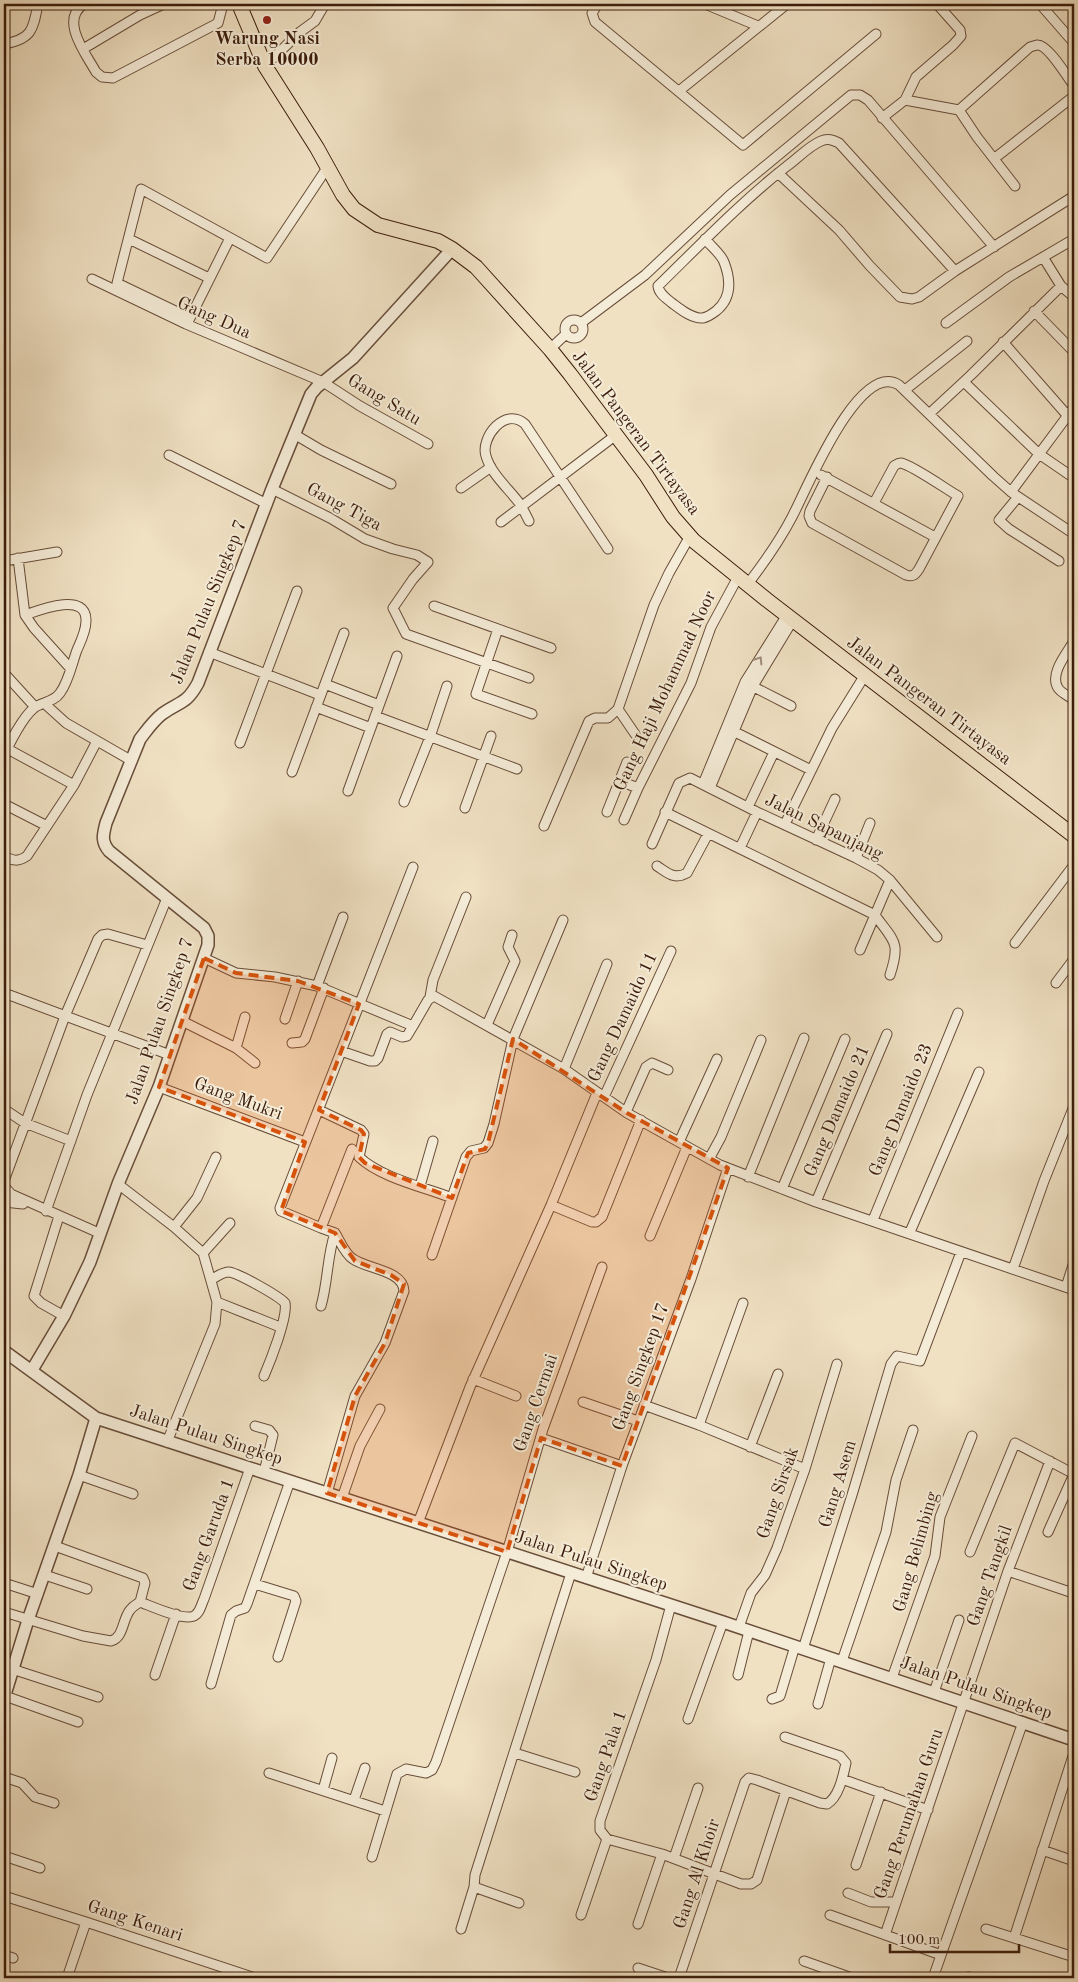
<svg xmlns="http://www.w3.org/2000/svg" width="1078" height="1982" viewBox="0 0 1078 1982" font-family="'Old Standard TT',serif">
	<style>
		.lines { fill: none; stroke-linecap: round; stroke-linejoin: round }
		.minor-casing { stroke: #684d39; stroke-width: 11 }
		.tertiary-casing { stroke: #684d39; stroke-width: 14 }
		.primary-casing { stroke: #3b1c0b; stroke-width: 16 }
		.minor { stroke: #f5ecd8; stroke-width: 9 }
		.tertiary { stroke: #f5ecd8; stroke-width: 11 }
		.primary { stroke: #f0e1c3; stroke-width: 14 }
		.oneway { stroke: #a18e7c }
		.marked { fill: #d7530c; fill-opacity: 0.2; stroke: #d7530c; stroke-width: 4; stroke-dasharray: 10 6; stroke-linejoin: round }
		.poi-dot { fill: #8f2418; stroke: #f5ecd8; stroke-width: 2 }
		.labels { text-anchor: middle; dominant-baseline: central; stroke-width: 4; stroke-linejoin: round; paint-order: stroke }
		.poi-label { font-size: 18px; font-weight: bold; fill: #3b1c0b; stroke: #f5ecd8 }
		.street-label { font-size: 18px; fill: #3b1c0b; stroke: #f5ecd8 }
	</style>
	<rect width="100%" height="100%" fill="#f0e1c3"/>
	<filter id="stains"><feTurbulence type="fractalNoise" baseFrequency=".004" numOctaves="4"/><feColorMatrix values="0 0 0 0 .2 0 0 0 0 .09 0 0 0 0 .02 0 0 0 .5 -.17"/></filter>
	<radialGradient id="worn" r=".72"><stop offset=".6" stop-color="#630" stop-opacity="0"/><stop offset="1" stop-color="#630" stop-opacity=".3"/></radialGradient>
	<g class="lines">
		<defs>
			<path id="minor" d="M84 4C59 20 86 54 96 72L102 77 113 78 218 23 222 8 219 4
				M598 4 592 13 595 22 743 145 876 34
				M705 4 758 26
				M1040 4 1074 43
				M4 44C32 39 33 30 38 4
				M83 49 140 15 164 4
				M265 66 300 32 315 21 325 4
				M679 91 787 4
				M905 100 959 110
				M882 118 905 100 916 77 953 45 961 36 960 30 937 4
				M995 158 1074 96
				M778 173 839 230 870 266 900 297 912 299 919 297 955 271 1074 196
				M1015 186 977 137 959 110 1030 47C1030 47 1037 45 1037 45 1048 44 1068 78 1074 86
				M129 239 209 278
				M705 239C711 246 721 254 724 262 731 280 732 298 716 311 712 314 708 317 703 318 692 319 680 309 672 303 666 298 659 294 658 286 700 245 741 202 787 166 798 158 809 146 821 141 828 138 833 140 839 143L955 271
				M1043 257 1061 286 1074 297
				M92 279 186 324 323 382 360 406 428 444
				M1034 311 1074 352
				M190 318 117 283 141 189 267 258 327 168
				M565 329a9 9 0 1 1 18 0a9 9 0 1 1-18 0Z
				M188 322 230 238
				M581 323 645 275 730 195 851 95H860L868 100 994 247
				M946 323 1009 277 1074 239
				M1003 342 1067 415 1074 421
				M550 349 566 334
				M964 382 1039 454 1074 478
				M905 390 967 341
				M929 414 971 375 1061 286
				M294 434 321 450 391 484
				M169 455 267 504
				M821 475 935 537
				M827 477 810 511 809 516 812 523 906 575C913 577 915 575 919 569L958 496C946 489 912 465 901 463 898 463 897 464 894 466L874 503
				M461 488 491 467
				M272 489 330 518 365 539 393 549 417 555 428 562 413 579 393 608 406 634 529 678
				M1011 492 1074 407
				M1018 497 999 520 1009 529 1059 561
				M529 521C526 515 523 509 520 504 509 489 491 474 486 456 480 438 505 406 525 424L608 549
				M501 522 616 435
				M18 558 25 615 34 628 70 668
				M4 561 57 552
				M747 585C764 563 779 542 792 517 806 491 859 359 899 385L993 476 1011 492 1074 534
				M434 606 551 648
				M498 629 476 694 532 714
				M1074 641C1067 653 1049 674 1058 688 1061 693 1069 696 1074 700
				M209 652 320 695
				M4 673 35 707
				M325 684 379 705
				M748 684 791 706
				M45 704 66 723 132 761
				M316 707 371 728
				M618 709 635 734
				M375 716 517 769
				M729 729 811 770
				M240 743 297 591
				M4 747 74 785
				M4 757C9 743 23 717 34 708 42 702 54 702 60 693 69 681 72 663 77 650 81 641 86 631 86 621 87 591 39 610 25 615
				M292 772 344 633
				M620 781 638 788
				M703 784 745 682 787 615
				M710 788 753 686 793 620
				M348 791 397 656
				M404 802 430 737 447 686
				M4 804 47 826
				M748 807 774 752
				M465 808 491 736
				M607 812 627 762
				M665 812 875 915C894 942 901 941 890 975
				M624 820 638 788 691 683 711 627 738 577
				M785 824 832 728 865 675
				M544 826 589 721 595 718H608L618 709 654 605 669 573 690 536
				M816 840 835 799
				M652 844 679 783 690 778 757 812 856 858 878 870 890 880 937 937
				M740 848 757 812
				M4 856C13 861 18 862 27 856L74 785 97 741
				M856 858 870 823
				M657 866C668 873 674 880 687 873L708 834
				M1015 943 1074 865
				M860 950 890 880
				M204 958 236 973 275 977 317 986 413 1026 428 1000 434 996 564 1069 627 1113 720 1165 816 1202 1074 1290
				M1056 983 1074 959
				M317 986 343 917
				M4 993 170 1055
				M430 997 433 980 466 897
				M285 1019 298 981
				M182 1021 236 1048 255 1063
				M487 1025 515 961 508 947 512 935
				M292 1043 302 1042 305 1039 324 988
				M236 1048 245 1017
				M341 1051 370 1061H375L378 1058 387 1034 390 1032 402 1037 407 1036 413 1026
				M564 1069 607 964
				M159 1087 305 1142
				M604 1097 671 951
				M4 1109 25 1123 71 1141
				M319 1110 361 1130 364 1134 359 1157C381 1178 424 1187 452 1198
				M626 1112 646 1067 652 1063 668 1070
				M679 1142 717 1059
				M352 1149 321 1228 281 1211 280 1208 413 867
				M709 1159 721 1137 761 1040
				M748 1177 804 1038
				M4 1181 65 1016 98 939 102 935 108 934 147 945
				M118 1184 174 1227 203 1253 217 1302 215 1324 167 1442
				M4 1186 11 1194 99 1233
				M420 1186 433 1141
				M782 1189 845 1039
				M4 1202 23 1204
				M816 1202 887 1034
				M551 1205 592 1222H596L602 1217 641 1120
				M46 1211 87 1095 167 898
				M59 1216 34 1296 41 1303 64 1316
				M873 1220 958 1013
				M174 1227 197 1198 216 1157
				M910 1232 979 1072
				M650 1236 687 1147
				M203 1253 230 1223
				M432 1255 466 1157 471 1151 484 1148 488 1143 494 1124 513 1039 563 920
				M1013 1269 1044 1181 1074 1106
				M211 1280C216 1277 222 1272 229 1272 238 1273 279 1296 285 1303 288 1317 270 1362 264 1376
				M1066 1287 1074 1262
				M217 1302 280 1327
				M321 1306C328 1282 327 1256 335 1233L321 1228
				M473 1379 516 1396
				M583 1402 638 1421
				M644 1405 699 1425 805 1469
				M699 1425 743 1303
				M255 1426 269 1430 273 1435 264 1472
				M541 1438 622 1466
				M750 1447 778 1374
				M79 1475 133 1494
				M327 1493 355 1396 385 1343 404 1291C403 1270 367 1269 353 1259 345 1254 340 1241 335 1233
				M342 1498 360 1446 380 1409
				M418 1523 470 1387 551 1205 597 1093
				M1048 1532 1074 1474
				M55 1546 143 1578 145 1583 140 1602
				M970 1552 1015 1443 1074 1474
				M1008 1571 1070 1592
				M45 1575 87 1589
				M586 1578 622 1466 691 1279 728 1168
				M4 1583 38 1594
				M255 1584 294 1596 296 1601 278 1657
				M140 1602C151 1606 183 1621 194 1616 200 1613 201 1605 204 1599L250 1468
				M4 1612 83 1636 111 1641C124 1637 122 1620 130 1610 133 1606 137 1604 140 1602
				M739 1627 751 1593 765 1575 777 1548 805 1469 837 1364
				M803 1649 852 1495 891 1364 897 1356 920 1361 961 1252
				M842 1661 886 1532 896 1480 913 1430
				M12 1669 98 1697
				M155 1675 176 1614
				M738 1675 749 1631
				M892 1678 935 1556 940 1517 972 1436
				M211 1684 231 1615 236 1611 245 1608 247 1604 290 1481
				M934 1692 959 1620
				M5 1696 78 1722
				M772 1699 780 1696 795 1646
				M818 1704 831 1658
				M688 1719 723 1622
				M515 1753 575 1772
				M269 1773 385 1811
				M4 1777 22 1783 35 1797 54 1803
				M842 1779 928 1810
				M323 1790 332 1758
				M354 1800 365 1768
				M607 1839 662 1854 741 1884H751L757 1880 786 1791
				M1042 1850 1074 1861
				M4 1856 40 1868
				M372 1857 397 1774 406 1769 426 1773 432 1770 436 1762 507 1552 543 1429 602 1267
				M674 1858 698 1788
				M856 1865 881 1792
				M474 1887 519 1903
				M848 1893 871 1902H896
				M4 1896 86 1922 255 1978
				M581 1915 607 1839 600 1830V1821L656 1660 671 1605
				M830 1915 941 1955
				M638 1924 662 1854
				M461 1929 474 1887 475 1875 571 1573
				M986 1929 1074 1957
				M885 1935 1008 1571 1050 1461
				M1014 1938 1074 1753
				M4 1955 13 1958
				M804 1961 852 1978
				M638 1968 668 1978
				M67 1978 86 1922
				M679 1978 745 1782 749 1778 757 1780 820 1803 827 1804C839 1797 843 1776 846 1763L840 1756 785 1737
				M933 1978 1023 1722
				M964 1978 968 1977 973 1978"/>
			<path id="tertiary" d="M4 1351 96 1418 723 1622 1074 1740
				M32 1370 64 1316 90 1262 118 1184 159 1087 208 945V936L204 928 109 851C101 841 103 835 106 823L140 739C147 730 153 721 162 714 180 701 186 705 198 683L272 489 311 394 317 387 353 358 452 249
				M4 1698 28 1620 79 1475 96 1418"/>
			<path id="primary" d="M239 4 265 66 317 148 343 195 354 209 378 225 438 241 452 249 476 267 550 349 570 374 646 475 673 517 694 541 767 600 1074 836"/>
		</defs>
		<use href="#minor" class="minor-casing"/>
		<use href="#tertiary" class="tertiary-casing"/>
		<use href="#primary" class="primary-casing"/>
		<use href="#minor" class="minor"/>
		<use href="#tertiary" class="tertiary"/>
		<use href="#primary" class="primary"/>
	</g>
	<defs><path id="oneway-chevron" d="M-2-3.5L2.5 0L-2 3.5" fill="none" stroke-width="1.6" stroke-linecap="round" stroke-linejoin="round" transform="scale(1.25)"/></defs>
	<use class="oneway" href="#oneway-chevron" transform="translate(759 660) rotate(-58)"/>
	<path class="marked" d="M204 958 236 973 298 981 359 1004 319 1110 361 1130 364 1134 359 1157 365 1163 452 1198 468 1153 485 1149 488 1143 513 1039 627 1113 728 1168 622 1466 541 1438 507 1552 327 1493 355 1396 385 1343 404 1284 391 1275 355 1261 335 1233 281 1211 305 1142 159 1087Z"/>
	<circle class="poi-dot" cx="267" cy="20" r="5"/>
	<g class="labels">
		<g class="poi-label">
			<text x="267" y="39">Warung Nasi<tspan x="267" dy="21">Serba 10000</tspan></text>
		</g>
		<g class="street-label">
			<text transform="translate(214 318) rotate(24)">Gang Dua</text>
			<text transform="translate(384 400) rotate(31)">Gang Satu</text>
			<text transform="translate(636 433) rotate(53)">Jalan Pangeran Tirtayasa</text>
			<text transform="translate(344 507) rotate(28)">Gang Tiga</text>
			<text transform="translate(209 602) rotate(-68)">Jalan Pulau Singkep 7</text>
			<text transform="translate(665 691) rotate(-65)">Gang Haji Mohammad Noor</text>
			<text transform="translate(929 701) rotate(37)">Jalan Pangeran Tirtayasa</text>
			<text transform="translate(824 827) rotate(26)">Jalan Sapanjang</text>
			<text transform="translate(623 1017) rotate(-65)">Gang Damaido 11</text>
			<text transform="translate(160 1021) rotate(-71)">Jalan Pulau Singkep 7</text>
			<text transform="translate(238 1099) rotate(20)">Gang Mukri</text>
			<text transform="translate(901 1110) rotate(-68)">Gang Damaido 23</text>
			<text transform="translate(837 1111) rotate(-67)">Gang Damaido 21</text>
			<text transform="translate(641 1367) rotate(-70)">Gang Singkep 17</text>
			<text transform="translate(536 1403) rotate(-71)">Gang Cermai</text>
			<text transform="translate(206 1435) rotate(18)">Jalan Pulau Singkep</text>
			<text transform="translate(838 1484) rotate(-73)">Gang Asem</text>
			<text transform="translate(778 1493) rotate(-71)">Gang Sirsak</text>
			<text transform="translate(209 1535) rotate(-70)">Gang Garuda 1</text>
			<text transform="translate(916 1552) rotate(-74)">Gang Belimbing</text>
			<text transform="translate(591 1561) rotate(18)">Jalan Pulau Singkep</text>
			<text transform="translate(990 1576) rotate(-71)">Gang Tangkil</text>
			<text transform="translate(976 1688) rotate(19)">Jalan Pulau Singkep</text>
			<text transform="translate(606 1756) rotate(-71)">Gang Pala 1</text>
			<text transform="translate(909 1814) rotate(-71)">Gang Perumahan Guru</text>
			<text transform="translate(697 1874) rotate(-72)">Gang Al Khoir</text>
			<text transform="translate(135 1921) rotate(18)">Gang Kenari</text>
		</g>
	</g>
	<rect width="1078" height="1982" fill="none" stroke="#f0e1c3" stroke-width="20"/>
	<rect x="5" y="5" width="1068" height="1972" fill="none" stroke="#3b1c0b" stroke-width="2.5"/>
	<rect x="10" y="10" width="1058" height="1962" fill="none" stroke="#3b1c0b"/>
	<path d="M890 1944v8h129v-8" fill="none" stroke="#3b1c0b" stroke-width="2.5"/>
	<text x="898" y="1944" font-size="15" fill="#3b1c0b" stroke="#f5ecd8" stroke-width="4" paint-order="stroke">100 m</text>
	<rect width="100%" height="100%" filter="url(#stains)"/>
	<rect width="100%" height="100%" fill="url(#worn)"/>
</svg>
